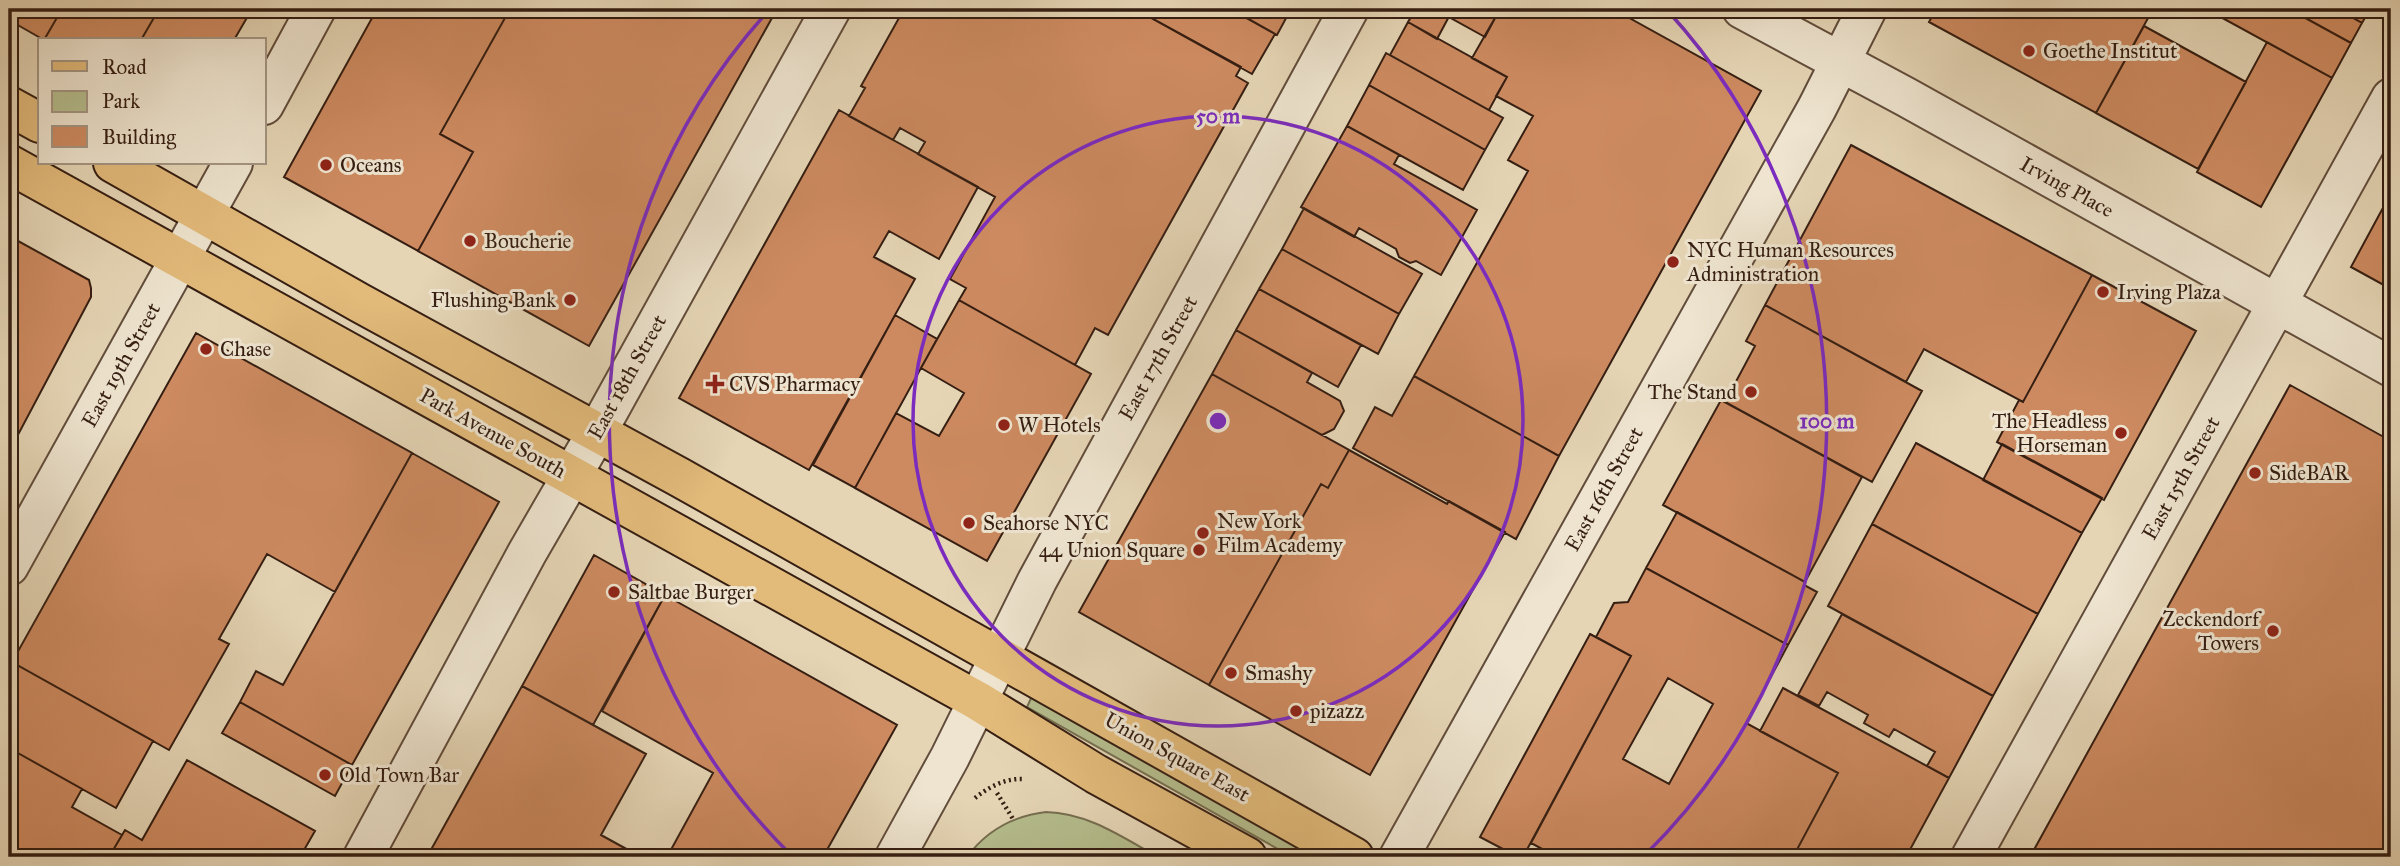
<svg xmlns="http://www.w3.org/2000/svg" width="2400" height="866" viewBox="0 0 2400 866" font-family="'IM FELL Great Primer',serif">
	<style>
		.green { fill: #b5bd8d; stroke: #756e50; stroke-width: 2 }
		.building { fill: #cd8a60; stroke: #351e12; stroke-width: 2; fill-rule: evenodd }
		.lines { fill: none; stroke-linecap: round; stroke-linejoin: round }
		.street-casing { stroke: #614c3b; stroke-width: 42 }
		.primary-casing { stroke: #351e12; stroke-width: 42 }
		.path { stroke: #351e12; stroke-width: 4.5; stroke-dasharray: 2 3.5; stroke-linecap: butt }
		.street { stroke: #eee4cf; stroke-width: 38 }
		.primary { stroke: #e2ba7a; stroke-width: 38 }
		.ring { fill: none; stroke: #7b2cbf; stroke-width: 3.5 }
		.poi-dot { fill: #8f2418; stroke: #eee4cf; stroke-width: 2.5 }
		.labels { text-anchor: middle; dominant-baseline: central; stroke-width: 6; stroke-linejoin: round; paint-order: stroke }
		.poi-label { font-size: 21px; fill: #351e12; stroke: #eee4cf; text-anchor: start }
		.street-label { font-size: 21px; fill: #351e12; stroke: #eee4cf }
		.centre { fill: #7b2cbf; stroke: #eee4cf; stroke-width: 3.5 }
		.ring-label { font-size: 21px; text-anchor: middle; font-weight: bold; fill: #7b2cbf; stroke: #eee4cf; stroke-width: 6; stroke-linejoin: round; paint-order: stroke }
	</style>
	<rect width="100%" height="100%" fill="#e5d5b5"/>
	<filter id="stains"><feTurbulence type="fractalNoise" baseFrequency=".00286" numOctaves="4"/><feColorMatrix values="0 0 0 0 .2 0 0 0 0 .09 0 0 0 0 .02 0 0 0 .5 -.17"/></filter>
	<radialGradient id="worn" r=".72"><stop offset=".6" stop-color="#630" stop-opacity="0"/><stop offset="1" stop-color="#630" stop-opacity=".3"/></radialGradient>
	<path class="green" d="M1032 696 1318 857H1292L1027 707Z
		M1046 812C1088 813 1122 837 1158 857H967C987 830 1013 816 1046 812Z"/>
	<path class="building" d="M9 9H62L44 40 9 20Z
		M62 9H159L141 40H44Z
		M159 9H252L234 40H141Z
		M377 9H510L440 134 473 152 418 251 284 177Z
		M510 9H777L589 346 418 251 473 152 440 134Z
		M904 9H1135L1241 67 1236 76 1248 83 1108 335 1095 328 1075 365 959 300 966 288 950 279 995 197 918 154 925 142 900 128 893 140 849 116 865 88 861 86Z
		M1135 9H1230L1275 34 1252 74Z
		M1234 9H1291L1277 35 1233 10Z
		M1416 9H1453L1437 39 1408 22Z
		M1453 9H1500L1485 37 1449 17Z
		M1500 9H1613L1761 91 1559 456 1414 376 1528 171 1508 160 1533 116 1496 96 1507 77 1472 58Z
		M1936 9H2153L2096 113 1929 22Z
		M2206 9H2289L2351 43 2332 78Z
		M2289 9H2337L2362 23 2351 43Z
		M2337 9H2370L2362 23Z
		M1408 22 1507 77 1489 110 1390 55Z
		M2144 26 2246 82 2198 169 2096 113Z
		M2267 42 2332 78 2261 207 2197 172Z
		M1386 53 1503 118 1485 150 1369 85Z
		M1369 85 1485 150 1463 190 1347 126Z
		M839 110 978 187 939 259 889 231 874 257 915 279 809 470 679 398Z
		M1347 126 1399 155 1394 164 1477 210 1441 275 1416 261 1410 263 1399 257 1396 249 1359 228 1354 237 1301 207Z
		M1851 145 2092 275 2023 402 1924 349 1906 382 1765 305Z
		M2391 193V289L2351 267Z
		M1304 208 1422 274 1399 314 1282 249Z
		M9 236 89 280 91 288V297L11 448 9 447Z
		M1282 249 1399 314 1378 354 1259 289Z
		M2092 275 2196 331 2104 500 1997 442 2019 400 2023 402Z
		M1259 289 1361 345 1338 387 1236 330Z
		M959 300 1091 374 987 561 855 488 896 413 939 436 964 393 921 368Z
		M1765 305 1922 391 1872 482 1725 402 1755 346 1746 341Z
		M895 315 937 339 855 488 813 465Z
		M1236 330 1312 373 1307 382 1340 401 1344 411 1334 429 1322 435 1212 374Z
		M196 333 412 453 335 592 267 554 219 639 229 644 169 750 12 662Z
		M1212 374 1349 450 1328 488 1321 484 1209 685 1079 612Z
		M1414 376 1559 456 1516 539 1353 448 1375 407 1392 416Z
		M2290 385 2391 441V857H2030Z
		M1721 400 1862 477 1805 582 1663 505Z
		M1916 443 2082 533 2038 614 1872 524Z
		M2002 444 2102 498 2082 533 1983 480Z
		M1349 450 1447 504 1449 501 1505 532 1370 775 1209 685 1321 484 1328 488Z
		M412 453 499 502 352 765 240 702 256 671 283 685Z
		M1677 512 1805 582 1804 585 1817 592 1788 645 1646 568Z
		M1872 524 2038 614 1993 696 1828 606Z
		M594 555 665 595 593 725 522 686Z
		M1646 568 1788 645 1746 723 1838 773 1793 857H1557L1531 843 1631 656 1596 637 1614 603 1628 602ZM1668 678 1713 704 1669 784 1623 759Z
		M665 595 897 725 823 857H667L713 773 602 711Z
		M1842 614 1993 696 1949 778 1927 766 1935 752 1894 729 1889 737 1864 723 1868 715 1827 692 1819 706 1798 695Z
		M1590 634 1631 656 1523 857H1518L1480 837Z
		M12 662 153 741 116 808 9 748V669Z
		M522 686 646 754 601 835 641 857H427Z
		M1783 688 1949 778 1906 857H1793L1838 773 1760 731Z
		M240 702 352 765 335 796 222 733Z
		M9 748 82 789 72 807 122 835 109 857H32L9 844Z
		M187 760 315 831 300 857H109L125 830 142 840Z
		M9 844 32 857H9Z"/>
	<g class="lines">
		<defs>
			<path id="street" d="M1742 9 1906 97 2391 367
				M264 105 316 9
				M9 566 233 163
				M363 857 527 553 597 432 831 9
				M895 857 950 757 1037 581 1349 9
				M1399 857 1817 108 1867 9
				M1971 857 2391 98"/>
			<path id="primary" d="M9 106 40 123
				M113 163 360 303 679 477 1354 857
				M9 164 978 701 1096 774 1247 857"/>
		</defs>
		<use href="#street" class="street-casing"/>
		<use href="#primary" class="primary-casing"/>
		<path class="path" d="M997 793 1013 819
			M975 798C989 787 1005 778 1024 779"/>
		<use href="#street" class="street"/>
		<use href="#primary" class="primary"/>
	</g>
	<g class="ring">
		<circle cx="1218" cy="421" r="305"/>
		<path d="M791 855A609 609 0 0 1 769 10M1667 10A609 609 0 0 1 1645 855"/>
	</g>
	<g class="poi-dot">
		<circle cx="2029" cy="51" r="7"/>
		<circle cx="326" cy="165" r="7"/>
		<circle cx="470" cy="241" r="7"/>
		<circle cx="1673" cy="262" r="7"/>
		<circle cx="2103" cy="292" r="7"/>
		<circle cx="570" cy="300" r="7"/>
		<circle cx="206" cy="349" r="7"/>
		<path d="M711.5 373.5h7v7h7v7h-7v7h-7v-7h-7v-7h7z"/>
		<circle cx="1751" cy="392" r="7"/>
		<circle cx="1004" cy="425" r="7"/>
		<circle cx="2121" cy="433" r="7"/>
		<circle cx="2255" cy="473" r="7"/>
		<circle cx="969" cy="523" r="7"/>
		<circle cx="1203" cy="533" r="7"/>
		<circle cx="1199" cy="550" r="7"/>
		<circle cx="614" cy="592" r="7"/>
		<circle cx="2273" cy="631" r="7"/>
		<circle cx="1231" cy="673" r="7"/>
		<circle cx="1296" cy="711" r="7"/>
		<circle cx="325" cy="775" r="7"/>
	</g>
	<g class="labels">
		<g class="poi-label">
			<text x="2043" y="51">Goethe Institut</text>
			<text x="340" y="165">Oceans</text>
			<text x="484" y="241">Boucherie</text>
			<text x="1687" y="250">NYC Human Resources<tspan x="1687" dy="24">Administration</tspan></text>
			<text x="2117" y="292">Irving Plaza</text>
			<text x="556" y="300" text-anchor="end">Flushing Bank</text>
			<text x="220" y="349">Chase</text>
			<text x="729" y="384">CVS Pharmacy</text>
			<text x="1737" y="392" text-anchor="end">The Stand</text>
			<text x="2107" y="421" text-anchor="end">The Headless<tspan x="2107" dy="24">Horseman</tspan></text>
			<text x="1018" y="425">W Hotels</text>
			<text x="2269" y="473">SideBAR</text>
			<text x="1217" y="521">New York<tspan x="1217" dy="24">Film Academy</tspan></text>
			<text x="983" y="523">Seahorse NYC</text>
			<text x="1185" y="550" text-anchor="end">44 Union Square</text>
			<text x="628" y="592">Saltbae Burger</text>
			<text x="2259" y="619" text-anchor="end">Zeckendorf<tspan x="2259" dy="24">Towers</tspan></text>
			<text x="1245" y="673">Smashy</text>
			<text x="1310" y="711">pizazz</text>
			<text x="339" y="775">Old Town Bar</text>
		</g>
		<g class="street-label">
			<text transform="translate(2067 187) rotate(29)">Irving Place</text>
			<text transform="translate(1158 358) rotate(-61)">East 17th Street</text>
			<text transform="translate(121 365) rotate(-61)">East 19th Street</text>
			<text transform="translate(627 377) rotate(-61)">East 18th Street</text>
			<text transform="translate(493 433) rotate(29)">Park Avenue South</text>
			<text transform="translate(2181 478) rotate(-61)">East 15th Street</text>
			<text transform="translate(1604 489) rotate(-61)">East 16th Street</text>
			<text transform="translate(1177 757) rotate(29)">Union Square East</text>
		</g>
	</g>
	<circle cx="1218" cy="421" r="10" class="centre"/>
	<g class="ring-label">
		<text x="1218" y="123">50 m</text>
		<text x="1827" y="428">100 m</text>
	</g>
	<rect width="2400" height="866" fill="none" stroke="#e5d5b5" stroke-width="35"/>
	<rect x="10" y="10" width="2379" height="845" fill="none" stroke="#351e12" stroke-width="3.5"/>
	<rect x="18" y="18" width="2365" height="831" fill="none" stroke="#351e12" stroke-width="2"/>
	<rect x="38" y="38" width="228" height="126" fill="#eee4cf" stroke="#a49583" stroke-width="2"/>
	<rect x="52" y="61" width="35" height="10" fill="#e2ba7a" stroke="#a49583" stroke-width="2"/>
	<text x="102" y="74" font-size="21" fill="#351e12">Road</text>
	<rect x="52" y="91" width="35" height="21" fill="#b5bd8d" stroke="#a49583" stroke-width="2"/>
	<text x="102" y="108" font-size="21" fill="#351e12">Park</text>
	<rect x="52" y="126" width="35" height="21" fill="#cd8a60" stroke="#a49583" stroke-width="2"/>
	<text x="102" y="144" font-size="21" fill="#351e12">Building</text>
	<rect width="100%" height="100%" filter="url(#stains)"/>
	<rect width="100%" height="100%" fill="url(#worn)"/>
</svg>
